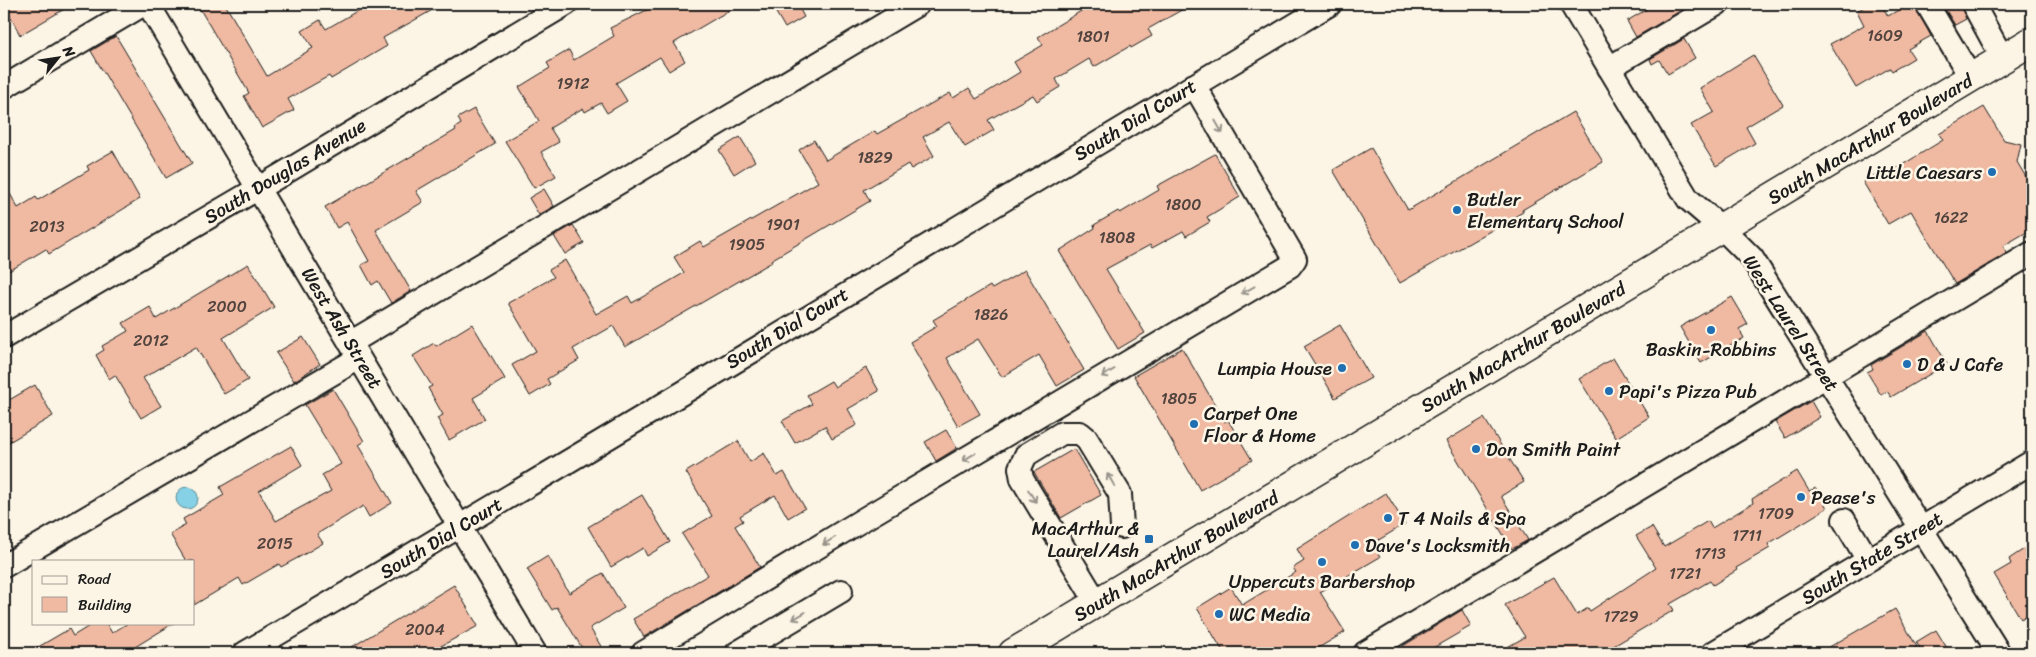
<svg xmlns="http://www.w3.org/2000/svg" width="2036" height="657" viewBox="0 0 2036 657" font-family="Sriracha,sans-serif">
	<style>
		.water { fill: #86d1e6; stroke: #5c8995 }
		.building { fill: #efb9a2; stroke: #1c1c1c }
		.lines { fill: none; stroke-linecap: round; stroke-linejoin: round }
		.minor-casing { stroke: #1c1c1c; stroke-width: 26 }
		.major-casing { stroke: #1c1c1c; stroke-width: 31 }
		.minor { stroke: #fcf5e5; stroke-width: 22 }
		.major { stroke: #fcf5e5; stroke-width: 28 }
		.oneway { stroke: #97938b }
		.poi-dot { fill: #1f6fb2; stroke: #fcf5e5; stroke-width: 2 }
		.labels { text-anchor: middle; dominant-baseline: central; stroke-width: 5; stroke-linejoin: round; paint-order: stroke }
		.number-label { font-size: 16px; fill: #51433e }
		.street-label { font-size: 19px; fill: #1c1c1c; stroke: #fcf5e5 }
		.poi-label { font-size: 19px; fill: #1c1c1c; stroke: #fcf5e5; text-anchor: start }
	</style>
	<rect width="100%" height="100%" fill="#fcf5e5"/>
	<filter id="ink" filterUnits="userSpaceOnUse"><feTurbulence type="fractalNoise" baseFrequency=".02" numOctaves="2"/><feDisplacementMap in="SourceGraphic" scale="10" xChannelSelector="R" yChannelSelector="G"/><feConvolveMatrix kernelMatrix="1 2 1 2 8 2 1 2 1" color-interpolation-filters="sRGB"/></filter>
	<g filter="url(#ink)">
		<path class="water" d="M176 498a11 11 0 1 1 22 0a11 11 0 1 1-22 0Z"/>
		<path class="building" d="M4 4H73L20 35Z
			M197 4H225L267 76 313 48 302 31 320 20 326 29 369 4H443L383 38 387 46 331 79 329 76 288 99 294 110 262 128 244 96 249 93Z
			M659 4H740L674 43 685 61 669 71 660 57 616 83 627 101 607 113 601 103 585 112 583 108 550 128 559 142 541 152 556 176 534 188 505 141 539 121 519 87 550 68 547 63 569 50 574 60 614 36 610 28Z
			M771 4H797L804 17 785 28Z
			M1105 4H1192L1148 29 1152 36 1131 48 1130 46 1094 67 1089 59 1056 79 1060 87 1037 101 1033 95 988 120 994 130 965 147 949 122 923 137 934 156 911 169 908 164 864 190 870 201 771 260 772 262 625 347 613 326 573 349 579 360 547 379 550 384 530 396 512 365 536 351 508 303 554 277 549 270 565 260 596 314 628 296 632 303 684 273 674 257 700 241 704 247 818 182 799 150 814 140 826 160 875 131 877 134 950 93 953 98 969 88 976 99 1020 72 1014 62 1043 45 1038 37 1091 5 1095 10Z
			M1644 4H1692L1636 37 1627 21 1647 9Z
			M1869 4H1881L1888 16 1909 4H1914L1931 36 1908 49 1914 58 1892 71 1890 68 1856 88 1830 44 1864 25 1857 11Z
			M1942 4H1960L1966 19 1955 25Z
			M116 36 192 163 166 178 91 51Z
			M1684 39 1695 58 1668 74 1659 60 1652 64 1650 59Z
			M1753 55 1783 105 1746 127 1755 143 1716 166 1691 125 1714 112 1700 88Z
			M1984 107 2004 140 2021 144 2017 162 2032 187V229L2003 246 2007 253 1955 284 1911 211 1888 224 1863 182 1886 168 1889 173 1943 140 1939 134Z
			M474 109 495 144 416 191 423 202 376 230 411 291 391 303 378 281 372 285 361 265 369 261 347 222 337 228 325 207 456 130 455 128 461 124 458 118Z
			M1573 112 1603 162 1522 210 1523 212 1400 283 1333 170 1371 148 1408 210Z
			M740 137 755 161 734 174 719 150Z
			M113 151 140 199 49 254 46 249 4 274V183L18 208 36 197 38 200 89 170 87 166Z
			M1215 154 1240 197 1207 217 1210 222 1186 236 1183 231 1152 248 1150 245 1106 269 1145 333 1118 349 1059 251 1095 228 1094 225 1118 211 1120 213 1159 190 1157 186Z
			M544 189 554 206 539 215 529 198Z
			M573 225 584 243 565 254 554 236Z
			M248 264 274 307 223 338 248 380 224 394 196 347 143 378 161 406 141 418 115 375 109 379 96 355 104 350 102 346 128 331 123 323 150 307 156 319Z
			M1025 270 1084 370 1057 386 1039 355 1002 377 978 339 947 358 980 414 958 426 910 342 937 326 933 320 990 286 992 289Z
			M1732 297 1748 324 1739 329 1744 338 1701 363 1680 327Z
			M472 324 505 379 473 398 485 419 449 440 437 418 443 415 428 388 432 386 413 356 434 343 436 346Z
			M1340 325 1371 378 1335 398 1304 346Z
			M1928 331 1947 364 1891 397 1887 391 1881 395 1867 372 1873 369 1871 365Z
			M303 337 320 364 294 381 276 353Z
			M1182 348 1225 422 1228 420 1252 460 1200 490 1134 376Z
			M1613 358 1649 417 1616 438 1579 379Z
			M866 368 879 391 848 409 857 425 832 439 825 426 795 443 782 421 812 404 807 395 831 381 835 387Z
			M35 385 53 416 4 445V403Z
			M333 389 364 441 358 445 392 503 369 517 363 506 317 534 323 543 303 555 281 567 279 564 243 585 239 578 194 605V561H186L170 534 186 525 183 519 224 495 220 487 291 446 302 465 259 491 276 521 331 491 322 475 341 464 305 405Z
			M1811 401 1820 417 1785 438 1775 422Z
			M1484 418 1524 482 1501 496 1528 540 1512 549 1446 441Z
			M946 430 957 448 936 461 925 442Z
			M738 441 750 462 764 453 777 476 784 472 805 508 788 518 775 495 740 516 743 521 735 526 760 567 644 637 633 619 708 575 682 534 712 516 686 472Z
			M1074 449 1101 495 1061 518 1034 472Z
			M1797 471 1809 491 1816 488 1827 508 1768 544 1770 548 1736 568 1737 570 1713 585 1710 581 1670 604 1674 610 1602 653H1497L1525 637 1505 605 1524 594 1554 577 1577 615 1588 608 1590 611 1656 568 1636 536 1652 527 1664 547 1708 521 1712 528 1753 503 1752 499Z
			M1386 493 1405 524 1372 544 1380 557 1320 592 1345 632 1310 653H1224L1197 608 1231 587 1242 605 1296 572 1293 568 1304 561 1297 549Z
			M642 495 670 542 647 556 643 548 611 567 588 527Z
			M2024 549 2032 563V612L2021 619 1994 574 2011 564 2009 559Z
			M548 556 569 593 603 573 624 608 590 628 605 653H585L557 607 552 610 527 569Z
			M454 585 478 626 428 653H342Z
			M1895 609 1917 647 1906 653H1819Z
			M1462 610 1471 626 1433 648 1437 653H1408L1403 646Z
			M94 623H106L112 633 128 623H174L135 647 138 653H28L69 629 73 636Z
			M1936 630 1950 653H1923L1916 642Z"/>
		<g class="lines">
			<defs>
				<path id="minor" d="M148 4 535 653
					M1571 4 1688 199 1722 228 1752 258 1999 653
					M1927 4 1971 78
					M1973 4 2003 59
					M1609 68 1717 4
					M4 87 144 4
					M4 337 281 175 566 4
					M350 343 918 4
					M1844 520 1868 560
					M4 566 359 358
					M1097 603 1022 479 1020 468 1026 455 1062 433H1080L1086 438 1120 494 1122 527
					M245 653C609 440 968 220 1330 4
					M643 653 869 516 1290 266 1295 259 1194 85
					M737 653 841 591
					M1365 653 2032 253
					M1713 653 2032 462"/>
				<path id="major" d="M1013 653 2032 41"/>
			</defs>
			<use href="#minor" class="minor-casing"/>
			<use href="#major" class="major-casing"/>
			<use href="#minor" class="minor"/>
			<use href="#major" class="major"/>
		</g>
		<defs><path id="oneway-shaft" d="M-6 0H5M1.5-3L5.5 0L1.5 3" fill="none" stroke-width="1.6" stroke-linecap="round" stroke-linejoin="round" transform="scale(1.25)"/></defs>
		<g class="oneway">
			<use href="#oneway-shaft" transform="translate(1219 127) rotate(60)"/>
			<use href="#oneway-shaft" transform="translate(1248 290) rotate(151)"/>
			<use href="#oneway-shaft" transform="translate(1108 373) rotate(149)"/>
			<use href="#oneway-shaft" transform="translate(969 457) rotate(149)"/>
			<use href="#oneway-shaft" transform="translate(1111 480) rotate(-121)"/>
			<use href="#oneway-shaft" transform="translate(1032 496) rotate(59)"/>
			<use href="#oneway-shaft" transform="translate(829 541) rotate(148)"/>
			<use href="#oneway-shaft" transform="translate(799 616) rotate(149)"/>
		</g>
	</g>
	<g class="poi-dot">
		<circle cx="1992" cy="172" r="5"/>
		<circle cx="1457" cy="210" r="5"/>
		<circle cx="1711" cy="330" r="5"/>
		<circle cx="1907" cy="364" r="5"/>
		<circle cx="1342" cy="368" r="5"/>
		<circle cx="1609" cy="391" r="5"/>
		<circle cx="1194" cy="424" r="5"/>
		<circle cx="1476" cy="449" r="5"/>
		<circle cx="1801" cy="497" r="5"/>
		<circle cx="1388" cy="518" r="5"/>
		<rect x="1144" y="534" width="10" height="10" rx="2.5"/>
		<circle cx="1355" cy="545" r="5"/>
		<circle cx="1322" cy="562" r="5"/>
		<circle cx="1219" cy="614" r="5"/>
	</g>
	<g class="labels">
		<g class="number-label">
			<text x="1885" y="35">1609</text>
			<text x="1093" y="36">1801</text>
			<text x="573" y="83">1912</text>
			<text x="875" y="157">1829</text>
			<text x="1183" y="204">1800</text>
			<text x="1951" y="217">1622</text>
			<text x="783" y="224">1901</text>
			<text x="47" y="226">2013</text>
			<text x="1117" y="237">1808</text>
			<text x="747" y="244">1905</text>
			<text x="227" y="306">2000</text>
			<text x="991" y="314">1826</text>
			<text x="151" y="340">2012</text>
			<text x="1179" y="398">1805</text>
			<text x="1776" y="513">1709</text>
			<text x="1747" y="535">1711</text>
			<text x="275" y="543">2015</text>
			<text x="1710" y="553">1713</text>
			<text x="1685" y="573">1721</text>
			<text x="1621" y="616">1729</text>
			<text x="425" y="629">2004</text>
		</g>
		<g class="street-label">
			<text transform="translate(1135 120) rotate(-31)">South Dial Court</text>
			<text transform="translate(1870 139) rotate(-31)">South MacArthur Boulevard</text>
			<text transform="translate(285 171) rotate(-31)">South Douglas Avenue</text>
			<text transform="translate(1791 323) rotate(57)">West Laurel Street</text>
			<text transform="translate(342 328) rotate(59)">West Ash Street</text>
			<text transform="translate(787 328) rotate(-31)">South Dial Court</text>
			<text transform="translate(1523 347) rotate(-31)">South MacArthur Boulevard</text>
			<text transform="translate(441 538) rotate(-31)">South Dial Court</text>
			<text transform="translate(1176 556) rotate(-31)">South MacArthur Boulevard</text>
			<text transform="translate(1872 558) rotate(-31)">South State Street</text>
		</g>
		<g class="poi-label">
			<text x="1982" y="172" text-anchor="end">Little Caesars</text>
			<text x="1467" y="199">Butler<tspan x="1467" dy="22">Elementary School</tspan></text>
			<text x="1711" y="349" text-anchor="middle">Baskin-Robbins</text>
			<text x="1917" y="364">D &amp; J Cafe</text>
			<text x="1332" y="368" text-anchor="end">Lumpia House</text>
			<text x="1619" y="391">Papi's Pizza Pub</text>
			<text x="1204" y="413">Carpet One<tspan x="1204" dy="22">Floor &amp; Home</tspan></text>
			<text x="1486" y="449">Don Smith Paint</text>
			<text x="1811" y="497">Pease's</text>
			<text x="1398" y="518">T 4 Nails &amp; Spa</text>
			<text x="1139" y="528" text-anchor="end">MacArthur &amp;<tspan x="1139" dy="22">Laurel/Ash</tspan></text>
			<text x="1365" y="545">Dave's Locksmith</text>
			<text x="1322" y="581" text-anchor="middle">Uppercuts Barbershop</text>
			<text x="1229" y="614">WC Media</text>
		</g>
	</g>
	<rect width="2036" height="657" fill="none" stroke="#fcf5e5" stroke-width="20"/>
	<rect x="10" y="10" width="2016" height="637" fill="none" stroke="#1c1c1c" stroke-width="2" filter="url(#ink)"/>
	<rect x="32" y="560" width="162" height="65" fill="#fcf5e5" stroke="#a29e95"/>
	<rect x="42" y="576" width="25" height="8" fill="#fcf5e5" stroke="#a29e95"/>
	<text x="78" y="584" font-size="15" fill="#1c1c1c">Road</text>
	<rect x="42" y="597" width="25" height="15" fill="#efb9a2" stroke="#a29e95"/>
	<text x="78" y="610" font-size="15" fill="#1c1c1c">Building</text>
	<g transform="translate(58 58) rotate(60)" stroke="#fcf5e5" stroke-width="4" paint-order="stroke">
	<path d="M0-4L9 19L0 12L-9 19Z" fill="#1c1c1c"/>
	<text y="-8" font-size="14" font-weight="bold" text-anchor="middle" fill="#1c1c1c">N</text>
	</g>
</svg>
